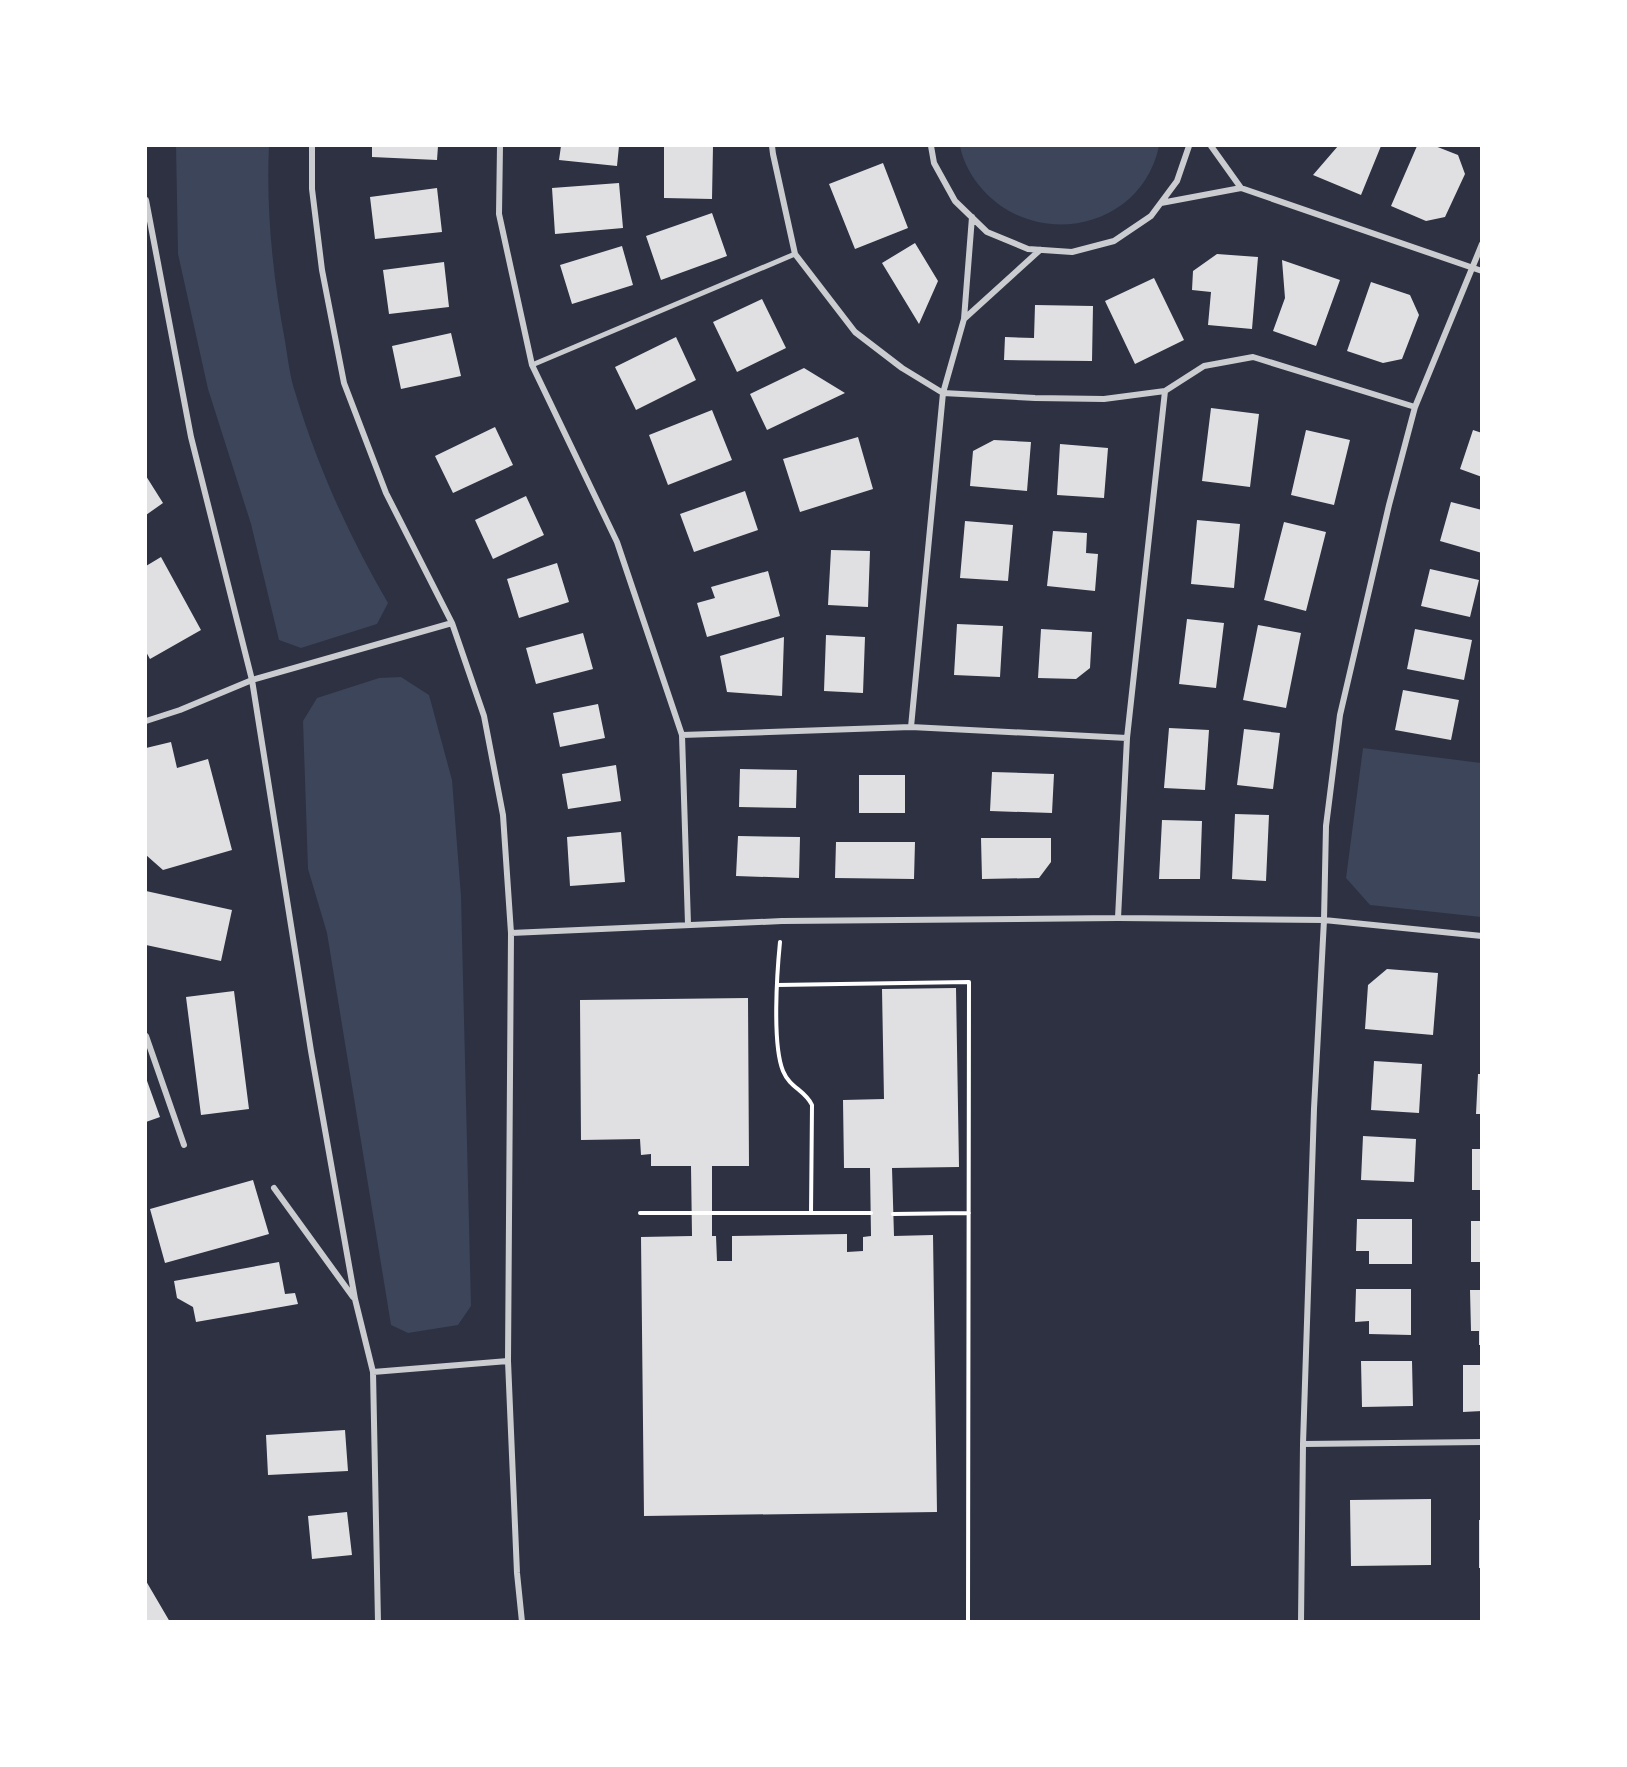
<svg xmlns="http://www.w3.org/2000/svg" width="1627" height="1767" viewBox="0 0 1627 1767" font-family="'DejaVu Sans',sans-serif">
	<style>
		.green { fill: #3c4559 }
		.building { fill: #e0e0e3 }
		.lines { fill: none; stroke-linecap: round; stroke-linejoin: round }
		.path { stroke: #fff; stroke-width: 4 }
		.pedestrian { stroke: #caccd0; stroke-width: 5 }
		.minor { stroke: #caccd0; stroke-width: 6 }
	</style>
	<rect width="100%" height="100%" fill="#2d3142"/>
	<path class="green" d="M176 146H269C266 211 273 277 285 341 288 359 290 378 296 395 318 468 350 538 388 603L377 624 301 648 279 640 251 524 208 389 178 254Z
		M960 146H1159C1142 228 1038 251 983 190 972 178 963 162 960 146Z
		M401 677 429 695 452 780 461 896 471 1306 458 1325 408 1333 391 1325 327 933 308 869 303 721 317 698 379 678Z
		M1363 748 1481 763V917L1370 905 1346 878Z"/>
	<path class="building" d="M372 146H438L437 160 372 157Z
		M561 146H619L617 166 559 160Z
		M664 146H713L712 199 664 198Z
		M1338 146H1381L1361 195 1313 175Z
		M1417 146H1435L1458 155 1465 174 1445 217 1426 221 1391 206Z
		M883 163 908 228 855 249 829 184Z
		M619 183 623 228 555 234 552 188Z
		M437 188 442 232 375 239 370 197Z
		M712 213 727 256 661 280 646 236Z
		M915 243 938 281 919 324 882 263Z
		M622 246 633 285 572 304 560 265Z
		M1217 254 1258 257 1252 329 1208 325 1211 292 1192 290 1193 271Z
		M1282 260 1340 280 1316 346 1273 331 1285 298Z
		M444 262 449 307 389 314 383 270Z
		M1154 278 1184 340 1135 364 1105 301Z
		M1371 282 1410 295 1419 315 1402 359 1383 363 1347 351Z
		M762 299 786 348 737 372 713 322Z
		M1035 305 1093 306 1092 361 1004 360 1005 337 1034 338Z
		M451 333 461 376 401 389 392 346Z
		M676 337 696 380 636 410 615 367Z
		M804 368 845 393 767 430 750 394Z
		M1211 408 1259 414 1250 487 1202 481Z
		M712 410 732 460 668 485 649 435Z
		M495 427 513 465 453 493 435 456Z
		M1306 430 1350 440 1334 505 1291 495Z
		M1473 430 1482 433V477L1460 469Z
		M858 437 873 489 800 512 783 459Z
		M994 440 1031 442 1027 491 970 486 973 451Z
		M1060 444 1108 448 1104 498 1057 495Z
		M146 476 163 503 146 515Z
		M745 491 758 530 694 552 680 514Z
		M526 496 544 535 493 559 475 520Z
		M1451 502 1482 510V553L1440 541Z
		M1197 520 1240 524 1234 588 1191 584Z
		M965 521 1013 525 1008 581 960 578Z
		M1284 522 1326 532 1306 611 1264 600Z
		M1053 531 1087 533 1086 553 1098 554 1095 591 1047 586Z
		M831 550 870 551 868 607 828 605Z
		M161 557 201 630 150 659 146 652V566Z
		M557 563 569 602 519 618 507 579Z
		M1430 569 1479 580 1470 617 1421 606Z
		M768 571 780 616 707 637 697 603 715 598 711 587Z
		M1187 619 1224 623 1216 688 1179 684Z
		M957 624 1003 626 1000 677 954 675Z
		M1258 625 1301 633 1286 708 1243 700Z
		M1041 629 1092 632 1090 668 1076 679 1038 678Z
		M1415 629 1472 640 1464 680 1407 669Z
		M583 633 593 669 536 684 526 648Z
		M826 635 865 637 863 693 824 691Z
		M784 637 782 696 727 692 720 656Z
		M1403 690 1459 700 1451 740 1395 730Z
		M598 704 605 738 560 747 553 713Z
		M1169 728 1209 730 1205 790 1164 788Z
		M1244 729 1280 733 1273 789 1237 785Z
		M171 742 177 768 208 759 232 850 163 870 146 855V748Z
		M616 765 621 801 568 809 562 774Z
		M740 769 797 770 796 808 739 807Z
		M992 772 1054 774 1052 813 990 811Z
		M859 775H905V813H859Z
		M1235 814 1269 815 1266 881 1232 879Z
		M1162 820 1202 821 1200 879H1159Z
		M621 832 625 882 570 886 567 837Z
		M738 836 800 837 799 878 736 876Z
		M981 838H1051V862L1039 878 982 879Z
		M836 842H915L914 879 835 878Z
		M146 891 232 910 221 961 146 945Z
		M1387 969 1438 973 1433 1035 1365 1029 1368 985Z
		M956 988 959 1167 892 1168 894 1236 933 1235 937 1512 644 1516 641 1237 692 1236 691 1166H651V1154L641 1155 640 1139 581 1140 580 1000 748 998 749 1166H712V1236H716L717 1261H732V1236L847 1234V1252L863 1251V1237L871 1236 870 1168H844L843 1100 884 1099 882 989Z
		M234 991 249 1109 201 1115 186 997Z
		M1374 1061 1422 1064 1419 1113 1371 1110Z
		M1478 1074H1482V1114H1476Z
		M146 1078 160 1117 146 1122Z
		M1363 1136 1416 1139 1414 1182 1361 1180Z
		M1472 1149H1482V1190H1472Z
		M253 1180 269 1234 165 1263 150 1209Z
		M1357 1219H1412V1264H1369V1251H1356Z
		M1471 1221H1482V1262H1471Z
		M279 1262 285 1294 295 1293 298 1304 196 1322 193 1307 177 1298 174 1281Z
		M1356 1289H1411V1335L1369 1334V1321L1355 1322Z
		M1470 1290H1482V1345H1479V1331H1471Z
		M1361 1361H1412L1413 1406 1362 1407Z
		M1463 1365H1482V1411L1463 1412Z
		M345 1430 348 1471 268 1475 266 1435Z
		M1431 1499V1565L1351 1566 1350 1500Z
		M347 1512 352 1555 312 1559 308 1516Z
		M1479 1520H1482V1568H1479Z
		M146 1581 170 1622H146Z"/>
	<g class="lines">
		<path class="path" d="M780 942C777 972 772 1044 783 1071 790 1088 805 1090 812 1105L811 1213
			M777 985 969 982 968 1622
			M640 1213H871
			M893 1214 969 1213"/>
		<path class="pedestrian" d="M532 365 795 254"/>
		<path class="minor" d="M312 146V189L322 270 344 383 386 493 452 623 484 716 503 815 511 933 508 1361 517 1573 522 1622
			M500 146 499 214 532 365 617 542 682 735 688 924
			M772 146 773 154 795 254 855 332 902 368 943 393 1035 398 1104 399 1165 391 1204 366 1253 357 1415 407
			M931 146 934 163 955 201 987 232 1028 249 1072 252 1114 241 1151 216 1177 181 1189 146
			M1241 188 1482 271
			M146 200 191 437 252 680 311 1051 355 1299 373 1372 378 1622
			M1161 203 1241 188 1211 146
			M972 217 964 319 1040 250
			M146 721 180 710 252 680 452 623
			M911 727 943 393 964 319
			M682 735 911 727 1127 738
			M1118 918 1127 738 1165 391
			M511 933 782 921 1118 918 1324 920 1482 936
			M146 1036 184 1145
			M274 1188 353 1297
			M373 1372 508 1361
			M1303 1444 1482 1442
			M1301 1622 1303 1444 1314 1109 1324 920 1326 826 1340 715 1389 505 1415 407 1482 244"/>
	</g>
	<rect width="1627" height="1767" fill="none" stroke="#ffffff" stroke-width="294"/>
</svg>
